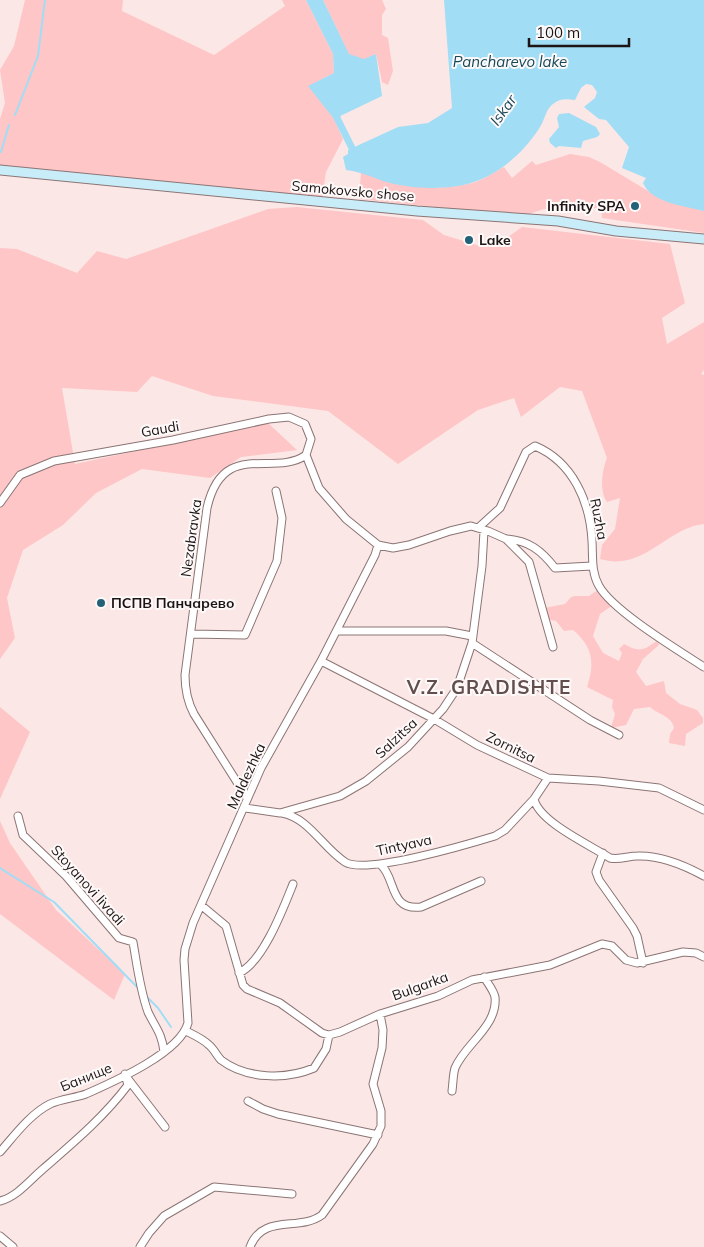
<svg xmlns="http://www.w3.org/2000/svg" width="704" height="1247" viewBox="0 0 704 1247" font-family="Mulish,sans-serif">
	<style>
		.green { fill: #fec6c6 }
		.water { fill: #a1ddf5 }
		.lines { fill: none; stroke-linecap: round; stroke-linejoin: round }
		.stream { stroke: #a1ddf5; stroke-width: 2 }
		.canal { stroke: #a1ddf5; stroke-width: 7 }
		.street-casing { stroke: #8b7474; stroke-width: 9 }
		.secondary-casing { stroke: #8b7474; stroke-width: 11 }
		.street { stroke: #fff; stroke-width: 7 }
		.secondary { stroke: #c8edf9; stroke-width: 9 }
		.poi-dot { fill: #226177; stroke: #fef9f9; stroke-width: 2 }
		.labels { text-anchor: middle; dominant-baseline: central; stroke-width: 4; stroke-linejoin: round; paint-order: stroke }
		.street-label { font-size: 14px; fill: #1d1414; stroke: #fef9f9 }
		.poi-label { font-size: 14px; font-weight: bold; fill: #1d1414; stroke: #fef9f9; text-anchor: start }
		.water-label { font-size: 15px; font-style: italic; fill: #164859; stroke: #fef9f9 }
		.district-label { font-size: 19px; font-weight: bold; letter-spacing: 1px; fill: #634e4e; stroke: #fef9f9 }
	</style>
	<rect width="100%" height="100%" fill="#fce7e7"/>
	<path class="green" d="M25 0H123L122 11 214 55 285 6 282 0H306L333 54 334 73 309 86 334 119 343 139 326 172 322 198 0 165V119L5 103 0 70 14 46Z
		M323 0H382L386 9 382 15V35L388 38 393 71 388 85 382 82 376 54 345 69 346 48Z
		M570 154 589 157 600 162 663 200 704 211V233L602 218 601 208 544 209 529 214 491 213 359 199 361 172C399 185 432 193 472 183 483 180 494 172 504 167L512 178 532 161 536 165Z
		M297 207 423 220 444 235 480 246 501 242 522 227 670 244 685 303 662 318 667 344 704 322V370L701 374 704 375V524C666 528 644 572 600 559L602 545 615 529 620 498 607 502C599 491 602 470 607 458L582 391 560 387 521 417 514 398 478 410 398 464 328 411 213 396 152 376 137 392 62 388 75 464 268 423 297 450 241 457 210 478 142 469 96 493 63 525 23 550 7 598 15 638 0 659V248L17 249 77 273 97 251 126 259 268 209Z
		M599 589 613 605 600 614 593 636 603 653 619 661 622 653 619 649 624 644C641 653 643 650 657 641L659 645 643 659 636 672 646 686 664 681 666 693 680 704 697 710 703 718V723L686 734 685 746 669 743 670 734 674 728C672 716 659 715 650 707L634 709 626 725 611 728 615 714 612 707 613 700 587 687C595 663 593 647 573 630L564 631 556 621 546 619 544 608 565 604 571 597 575 596H589Z
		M0 707 30 732 0 799Z
		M0 821 10 843 56 910 125 974 114 1000 0 914Z"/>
	<path class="water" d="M306 0H323L349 54 364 59 376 54 382 96 334 119 308 86 334 73 333 54Z
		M444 0H704V211C685 206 651 203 643 183L646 178 622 168 629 147 606 120 599 119 584 107 595 98 597 92 592 85 586 84 581 88 575 100C566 99 560 98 553 104 546 109 545 119 540 127 525 151 501 173 474 182 448 191 408 189 383 181 370 176 360 172 346 170L343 157 348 154V150L398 127 428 123 452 108Z
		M569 113 596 127 600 134 597 137 583 141 581 148 559 146 556 148 550 143 549 139 559 127 557 118 559 114Z"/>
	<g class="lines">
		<path class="stream" d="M15 115 38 56 45 0
			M1 152 9 125
			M0 868 54 902 139 989
			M146 996 158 1008 171 1027"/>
		<path class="canal" d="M338 109 337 118 352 148"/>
		<defs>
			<path id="street" d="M306 455 319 488 346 519 378 545 393 548 409 545 450 531 471 526 488 531 506 539 529 562 553 647
				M0 503 20 475 54 461 173 440 269 419 289 417 305 424 311 439 306 455
				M478 528 500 508 526 452 535 446C573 462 590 502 592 541 593 557 591 572 599 586 613 611 678 650 704 667
				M507 539C529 541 541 550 555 568L592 566
				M337 631H446L472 636
				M191 634 245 635 277 561 282 518 276 491
				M472 643 590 720 619 735
				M321 661 434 719 477 745 548 778 599 781 659 788 704 810
				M548 778 534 799C539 822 590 845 610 858 620 860 628 856 637 856 661 855 684 865 704 876
				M247 798 194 714C187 701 185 690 185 675L207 508C223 438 273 478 306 455
				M245 808 280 813 340 796 366 781 408 747 443 709 457 688 472 643 482 566 484 531
				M282 813C309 818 323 848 345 862 365 875 469 844 495 836L505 830 534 799
				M18 816 23 835 66 876 119 938 133 942C137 965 140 990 148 1012 155 1027 162 1033 164 1052
				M603 853 596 872 599 880 633 928 637 936 643 963
				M381 865C396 878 389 911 421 907L481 881
				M202 906 226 926 243 985 247 989 280 1003 322 1033 329 1035 340 1032 380 1014 438 996 472 980 550 965 602 944 612 946 626 960 637 963 683 952 696 953 704 957
				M239 973C263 962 283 909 293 884
				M186 1031C194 1035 203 1039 209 1045 214 1049 217 1056 221 1060 246 1079 286 1080 314 1068L326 1049 329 1035
				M128 1079 165 1127
				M452 1091C453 1084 453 1074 455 1068 465 1044 498 1026 495 997 494 991 487 982 484 977
				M248 1101 263 1109 278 1114 378 1135
				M0 1152C14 1136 30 1114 50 1104 61 1099 75 1098 86 1094 113 1082 180 1053 188 1023L184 960 185 949 193 923 261 768 321 661 375 555 378 545
				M0 1201C17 1197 30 1180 43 1169 73 1143 104 1117 128 1085L125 1074
				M0 1236 13 1247
				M140 1247 149 1233 164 1216 214 1187 292 1194
				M250 1247C263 1213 299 1232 322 1215L373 1144 381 1126V1111L373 1084 382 1048 383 1030 380 1014"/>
			<path id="secondary" d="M0 170 417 211 558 221 616 231 704 239"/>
		</defs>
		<use href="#street" class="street-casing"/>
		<use href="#secondary" class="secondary-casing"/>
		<use href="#street" class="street"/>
		<use href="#secondary" class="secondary"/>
	</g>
	<g class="poi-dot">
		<circle cx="635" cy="206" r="5"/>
		<circle cx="469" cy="240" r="5"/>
		<circle cx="101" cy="603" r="5"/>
	</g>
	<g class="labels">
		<g class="street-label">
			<text transform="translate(353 191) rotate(5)">Samokovsko shose</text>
			<text transform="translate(160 429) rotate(-10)">Gaudi</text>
			<text transform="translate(599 519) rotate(79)">Ruzha</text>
			<text transform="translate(191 538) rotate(-82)">Nezabravka</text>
			<text transform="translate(396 738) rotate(-43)">Salzitsa</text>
			<text transform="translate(511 747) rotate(26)">Zornitsa</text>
			<text transform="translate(246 776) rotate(-65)">Maldezhka</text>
			<text transform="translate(404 845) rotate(-12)">Tintyava</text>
			<text transform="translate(88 885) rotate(48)">Stoyanovi livadi</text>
			<text transform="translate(420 986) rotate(-20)">Bulgarka</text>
			<text transform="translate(86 1077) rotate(-22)">Банище</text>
		</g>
		<g class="poi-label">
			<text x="625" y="206" text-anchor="end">Infinity SPA</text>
			<text x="479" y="240">Lake</text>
			<text x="111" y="603">ПСПВ Панчарево</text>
		</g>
		<g class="water-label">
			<text x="510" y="61">Pancharevo lake</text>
			<text transform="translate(503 110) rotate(-54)">Iskar</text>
		</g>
		<g class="district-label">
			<text x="489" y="687">V.Z. GRADISHTE</text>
		</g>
	</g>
	<path d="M529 38v8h100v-8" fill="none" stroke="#1d1414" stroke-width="2.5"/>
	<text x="536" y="38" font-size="15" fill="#1d1414" stroke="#fef9f9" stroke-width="4" paint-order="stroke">100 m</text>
</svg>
